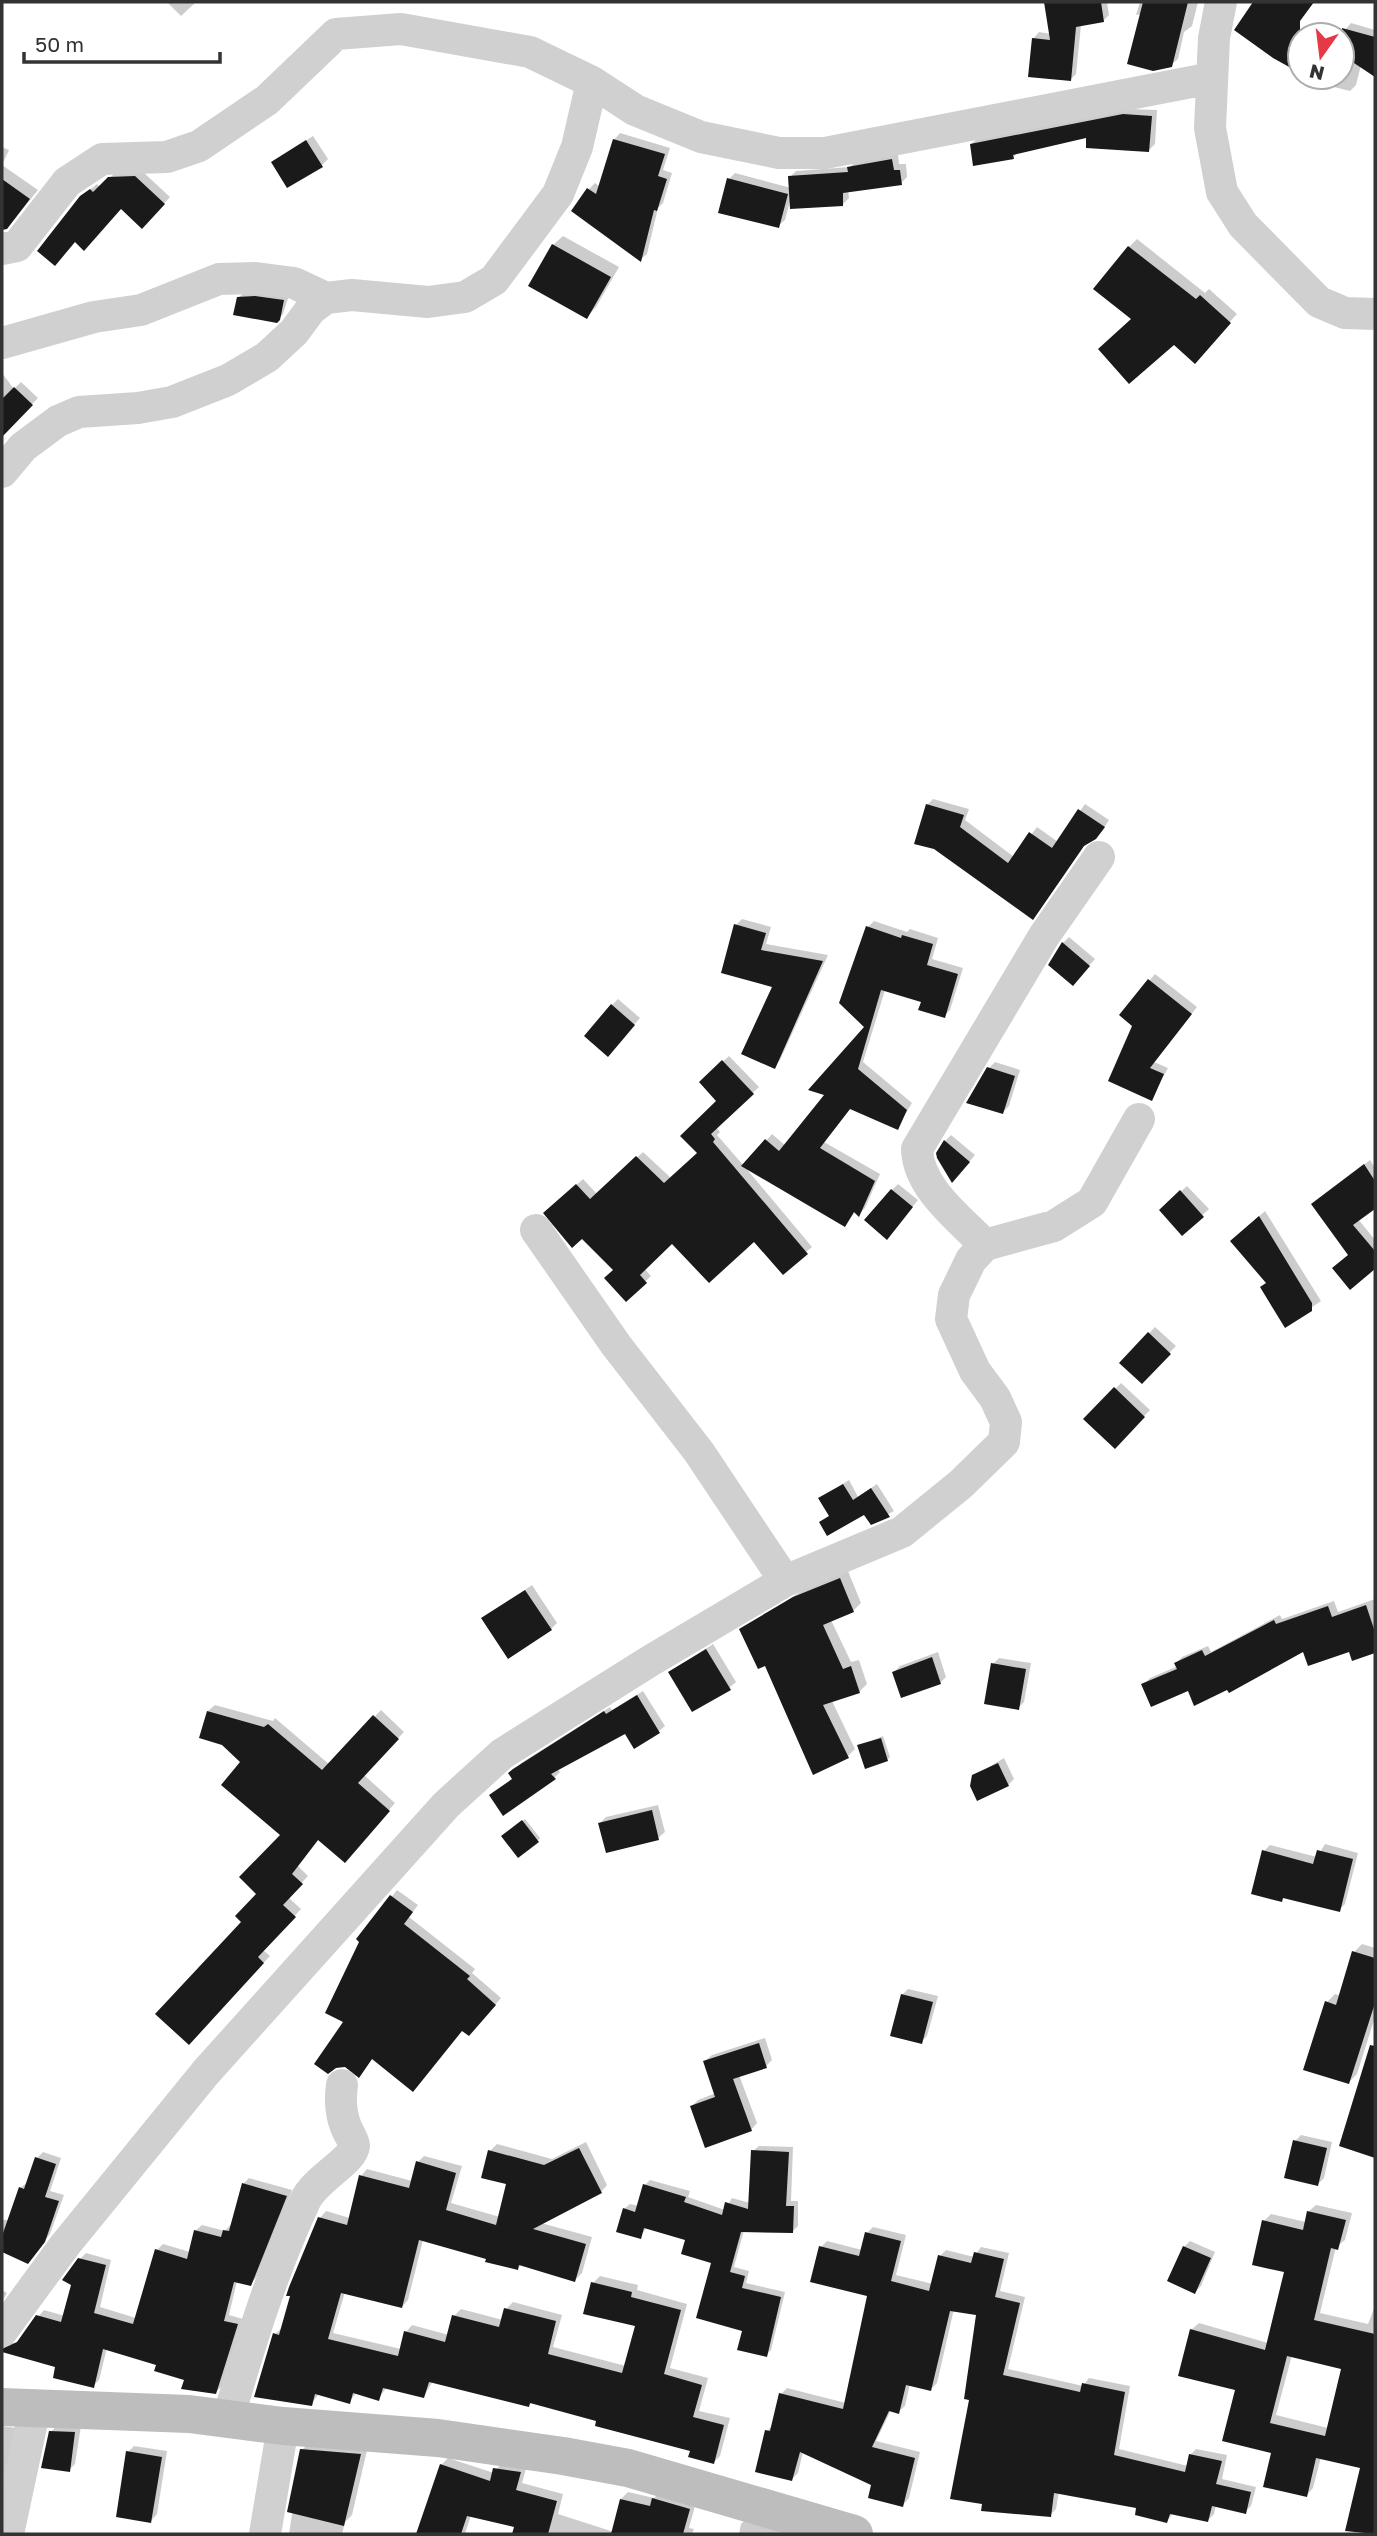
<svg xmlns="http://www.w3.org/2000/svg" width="1377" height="2536" viewBox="0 0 1377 2536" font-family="'Golos Text',sans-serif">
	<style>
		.shadow { fill: #0003; fill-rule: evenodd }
		.building { fill: #1a1a1a; fill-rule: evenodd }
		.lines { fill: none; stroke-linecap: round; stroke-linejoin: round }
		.street { stroke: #d0d0d0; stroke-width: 32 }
		.secondary { stroke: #bdbdbd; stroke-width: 38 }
	</style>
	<rect width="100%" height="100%" fill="#fff"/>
	<path class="shadow" d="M167 2H196L181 16Z
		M1046 2H1107L1109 15 1103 21 1081 25 1076 74 1070 80 1033 39 1039 32 1051 34Z
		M1140 2H1198L1192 26 1184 32 1178 59 1171 65 1142 14 1136 15Z
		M1256 2H1314L1296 26 1311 35H1300V72L1237 30Z
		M1351 23 1375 30V75L1361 65 1356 85 1350 91 1322 84 1310 77H1342V40L1345 30Z
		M1130 109 1157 110 1155 144 1149 150 1088 135 1018 152 1013 158 971 144 978 138Z
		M620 133 670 148 663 170 672 173 663 203 658 208 647 254 641 259 589 189 595 183 600 187 614 140Z
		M313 136 328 159 322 165 273 162Z
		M2 147 9 150 2 165 38 190 15 218 2 229Z
		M898 154 899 164H906L907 177 901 183 848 190 849 198 843 204 791 197 785 220 778 226 729 179 735 173 791 188 790 177 796 171 850 167 855 162Z
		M142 171 170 197 142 227 121 207 81 197 97 184 100 187 116 172Z
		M563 236 619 267 596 307 587 317 553 245Z
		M1137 239 1205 293 1209 289 1237 314 1202 353 1133 319 1129 247Z
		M245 292 289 295 283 314 277 321 238 298Z
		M2 373 14 389 21 382 38 398 10 426 2 419Z
		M933 799 969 809 965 820 1014 857 1037 827 1058 842 1085 804 1109 820 1102 831 1086 843 1038 912 927 805Z
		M742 919 771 927 766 944 828 955 780 1060 774 1067V986L736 925Z
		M874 921 907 932 910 929 938 938 932 959 963 968 950 1010 944 1016 923 1001 885 990 863 1062 912 1103 897 1128 851 1108 824 1142 880 1174 865 1208 859 1214 856 1211 845 1225 745 1167 812 1247 806 1252 754 1239 672 1241 644 1268 651 1276 626 1300 615 1270 552 1207 583 1179 597 1194 643 1152 671 1178 699 1153 718 1101 701 1082 729 1056 759 1087 716 1127 720 1132 717 1135 744 1166 772 1134 786 1146 827 1094 866 1027 868 927Z
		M1069 937 1095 959 1079 977 1063 943Z
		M1155 974 1197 1007 1154 1062 1168 1068 1151 1099 1135 1025 1121 1015Z
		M618 999 640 1018 614 1048 612 1005Z
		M995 1062 1020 1070 1009 1106 1003 1112 989 1068Z
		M951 1135 975 1155 958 1175 945 1141Z
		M1370 1160 1375 1168V1207L1358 1219 1375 1240V1267L1350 1287V1255L1319 1199Z
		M898 1184 918 1200 893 1231 892 1190Z
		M1187 1186 1209 1209 1182 1234 1167 1204Z
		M1265 1211 1321 1301 1286 1325 1268 1282 1238 1235Z
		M1155 1327 1176 1346 1142 1381 1122 1362Z
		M1121 1383 1150 1410 1115 1446 1086 1419Z
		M849 1480 858 1497 877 1484 894 1511 872 1523 865 1513 826 1518 830 1515 821 1498Z
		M848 1571 861 1603 853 1611 831 1620 851 1662 859 1660 867 1684 859 1692 832 1701 855 1749 848 1756 766 1663 741 1630 803 1590Z
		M532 1585 557 1623 551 1629 484 1618Z
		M1375 1599V1652L1353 1659 1350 1650H1304L1228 1688 1189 1689 1144 1684 1150 1678 1178 1666 1176 1663 1182 1657 1208 1646 1211 1652 1280 1615 1282 1619 1334 1601 1338 1612Z
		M713 1644 736 1682 729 1688 670 1672Z
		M938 1652 946 1677 940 1683 894 1672 900 1666Z
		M999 1658 1031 1663 1024 1702 1018 1708 993 1664Z
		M643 1691 665 1726 659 1731 634 1746 625 1732 557 1768 560 1772 554 1778H514L510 1774 521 1763 610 1707 612 1710Z
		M215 1705 273 1721 275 1718 330 1765 381 1710 404 1732 364 1775 395 1803 351 1854 319 1839 298 1866 308 1876 288 1897 301 1909 263 1950 270 1956 196 2036 282 1834 243 1762 208 1711Z
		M883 1736 890 1757 887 1760 859 1746Z
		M1004 1758 1014 1779 1008 1785 974 1776Z
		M658 1805 665 1832 658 1838 600 1823 606 1817Z
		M525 1819 540 1838 537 1841 506 1834Z
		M1325 1844 1358 1853 1345 1904 1339 1910 1285 1896 1281 1900 1264 1851 1270 1845 1317 1857Z
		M397 1890 418 1905 409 1917 475 1969 472 1973 501 1998 475 2028 463 2029 373 2058 359 2076 346 2021 362 1941 359 1939Z
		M1362 1944 1375 1948V2017L1357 2074 1349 2082 1327 2002 1335 1994 1341 1996 1354 1952Z
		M908 1989 938 1996 927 2036 921 2042 902 1995Z
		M765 2038 772 2060 766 2066 739 2075 757 2123 751 2130 692 2106 698 2100 716 2093 705 2061 712 2055Z
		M1301 2135 1332 2142 1324 2178 1318 2184 1295 2141Z
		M586 2142 607 2185 601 2192 541 2223 592 2237 582 2273 575 2280 522 2264 518 2268 423 2240 408 2300 402 2307 345 2292 333 2333 401 2349 406 2332 412 2325 449 2335 454 2316 461 2309 503 2320 506 2309 513 2302 562 2315 553 2347 626 2366 637 2325 593 2283 600 2276 638 2285 637 2290 687 2304 670 2368 708 2378 699 2411 730 2418 720 2456 714 2462 692 2449 598 2420 533 2402 529 2405 433 2381 424 2396 387 2387 378 2399 357 2392 349 2402 319 2394 311 2404 275 2334 282 2328 320 2218 326 2211 350 2218 361 2176 367 2169 412 2181 418 2162 424 2156 462 2166 451 2203 500 2217 508 2183 490 2151 497 2144 552 2159Z
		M759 2146 793 2147 791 2201H798V2226L793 2231 744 2230 734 2267 749 2271 746 2283 785 2292 771 2350 766 2355 744 2329 713 2262 687 2239 647 2227 640 2237 624 2209 630 2204 639 2206 645 2185 650 2180 690 2191 688 2197 725 2210 732 2198 750 2203 753 2151Z
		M43 2152 61 2158 50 2191 64 2195 50 2234 28 2262 2 2250V2220H9L20 2188 28 2182 37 2158Z
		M249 2178 292 2190 256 2278 250 2284 237 2281 229 2315 243 2319 222 2386 216 2392 158 2364 107 2348 99 2380 93 2386 57 2366 2 2351V2342L16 2343 44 2310 65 2316 80 2259 86 2253 111 2260 100 2307 136 2318 157 2250 163 2244 190 2252 195 2231 202 2225 225 2231 231 2224 243 2184Z
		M1316 2205 1352 2213 1345 2240 1336 2247 1320 2313 1368 2324 1375 2306V2534L1348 2530 1362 2467 1321 2457 1313 2488 1306 2496 1273 2452 1237 2388 1191 2330 1199 2323 1268 2343 1286 2271 1264 2221 1271 2214 1306 2222 1308 2212ZM1292 2355 1343 2367 1328 2428 1276 2415Z
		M873 2227 906 2235 896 2275 933 2284 940 2256 946 2250 974 2257 981 2247 1009 2253 1000 2291 1025 2297 1008 2369 1083 2386 1089 2378 1130 2386 1119 2449 1188 2466 1190 2455 1196 2449 1227 2455 1222 2479 1256 2487 1251 2506 1245 2512 1216 2505 1214 2514 1208 2520 1173 2513 1167 2521 1139 2506 1059 2492 1056 2509 1050 2515 971 2399 978 2314 954 2309 937 2383 931 2389 910 2384 905 2406 898 2412 891 2410 876 2441 920 2452 909 2498 903 2505 873 2484 803 2452 798 2473 792 2479 767 2431 773 2425 781 2394 787 2388 846 2403 869 2295 821 2247 827 2241 862 2250 867 2233Z
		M1190 2241 1215 2252 1201 2286 1195 2292 1184 2247Z
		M2 2290 7 2293 2 2302Z
		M57 2425 81 2426 75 2464 69 2470 51 2432Z
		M2 2426 16 2428 2 2493Z
		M311 2441 368 2446 352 2515 345 2522 342 2534H289L302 2450Z
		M134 2446 167 2451 157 2514 151 2521 128 2452Z
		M448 2458 494 2473 502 2462 527 2465 522 2483 563 2494 558 2514 614 2532 621 2499 628 2492 654 2498 661 2492 696 2502 689 2528 694 2529 692 2534H514L516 2526 471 2515 465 2534H418L441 2465Z
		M748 2517 805 2534H739L741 2524Z"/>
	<path class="building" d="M1044 2H1101L1104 22 1076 27 1071 81 1028 77 1032 38 1050 40Z
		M1143 2H1188L1172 67 1153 71 1127 64Z
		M1253 2H1314L1300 21V73L1273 58 1234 30Z
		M1342 28 1375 37V77L1342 55Z
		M1123 114 1152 116 1149 152 1086 148V138L1013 155 1014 159 973 166 970 144Z
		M613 139 665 154 658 176 667 179 657 211 654 210 641 262 571 211 587 188 596 194Z
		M306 140 323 167 287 188 271 162Z
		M892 159 894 170H900L902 185 843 193V206L790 209 788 176 848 172 847 167Z
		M135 176 165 204 142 229 121 209 84 251 75 242 55 266 37 251 80 196 90 189 93 192 108 177Z
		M727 178 788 194 779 228 718 213Z
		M2 179 30 199 7 229 2 230Z
		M552 244 611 277 587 319 528 286Z
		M1128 246 1196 299 1200 295 1231 323 1195 364 1174 345 1129 384 1098 349 1131 319 1093 289Z
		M255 296 284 300 280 320 277 323 233 315 237 297Z
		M14 387 33 405 2 437V399Z
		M926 804 964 815 960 827 1008 863 1029 832 1052 848 1078 809 1105 827 1096 839 1084 846 1033 920 934 849 914 844Z
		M734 924 766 933 761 950 823 961 775 1069 741 1054 772 987 721 973Z
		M866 926 901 938 902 935 933 944 927 965 958 974 945 1018 918 1010 921 1002 881 990 858 1069 907 1110 898 1130 850 1109 820 1148 875 1181 859 1217 854 1212 845 1227 741 1166 765 1139 779 1151 824 1095 808 1090 864 1027 839 1003Z
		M1062 942 1090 966 1073 986 1048 965Z
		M1148 979 1192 1014 1150 1068 1164 1074 1152 1101 1108 1081 1132 1026 1119 1015Z
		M611 1004 635 1025 608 1057 584 1036Z
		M722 1060 754 1094 711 1134 715 1139 713 1142 808 1254 783 1275 754 1242 709 1283 672 1244 640 1275 647 1283 626 1302 604 1278 613 1270 582 1239 572 1248 543 1213 576 1184 590 1199 636 1156 664 1183 697 1153 680 1136 716 1101 699 1082Z
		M987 1067 1015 1076 1003 1114 966 1103Z
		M944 1140 970 1162 952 1183 937 1158 936 1153Z
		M1364 1164 1375 1181V1209L1353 1225 1375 1251V1269L1350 1290 1332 1268 1348 1255 1311 1204Z
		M891 1189 913 1207 887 1240 864 1220Z
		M1180 1190 1204 1217 1182 1236 1159 1210Z
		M1259 1216 1312 1303V1311L1285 1328 1260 1287 1266 1283 1230 1241Z
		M1148 1332 1171 1354 1142 1384 1119 1363Z
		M1114 1387 1145 1417 1115 1449 1083 1419Z
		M843 1484 853 1500 871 1488 890 1517 871 1525 864 1515 827 1536 819 1522 829 1516 818 1498Z
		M840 1578 854 1612 823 1625 843 1669 851 1666 860 1693 823 1705 849 1758 813 1775 765 1666 758 1669 739 1629 793 1597Z
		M525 1590 552 1630 508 1659 481 1618Z
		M1366 1605 1375 1632V1653L1352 1661 1349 1652 1308 1666 1303 1652 1229 1693 1227 1690 1194 1706 1188 1691 1151 1707 1141 1684 1177 1669 1174 1663 1202 1650 1205 1656 1274 1620 1276 1624 1328 1606 1332 1617Z
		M706 1649 731 1690 692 1712 668 1672Z
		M932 1657 941 1684 901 1698 892 1672Z
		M991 1663 1026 1669 1019 1710 984 1704Z
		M637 1695 660 1733 634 1749 625 1734 551 1774 556 1779 503 1816 489 1795 512 1779 508 1773 513 1769 604 1711 606 1714Z
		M207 1711 264 1727 268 1724 322 1770 373 1715 399 1739 358 1783 390 1811 345 1863 318 1840 292 1874 303 1884 283 1905 296 1917 258 1957 264 1963 189 2045 155 2014 241 1922 235 1916 256 1894 239 1877 280 1835 221 1785 240 1762 222 1745 199 1738Z
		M881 1738 888 1761 865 1769 857 1745Z
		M998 1763 1009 1786 977 1801 970 1786 972 1775Z
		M652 1810 659 1840 606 1853 598 1823Z
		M522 1820 539 1842 518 1858 501 1836Z
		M1262 1850 1313 1864 1317 1850 1353 1859 1340 1912 1283 1898 1282 1902 1251 1894Z
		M390 1895 413 1912 404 1924 470 1976 467 1979 496 2005 469 2036 462 2031 413 2092 372 2059 359 2078 345 2067 336 2068 328 2074 314 2064 343 2022 325 2013 359 1942 356 1939Z
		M1352 1951 1375 1958V2003L1349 2084 1303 2070 1325 2001 1336 2005Z
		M901 1994 933 2002 922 2044 890 2036Z
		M759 2043 767 2068 733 2079 752 2131 705 2148 690 2106 715 2097 703 2061Z
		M1370 2045 1375 2046V2158L1339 2146Z
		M1293 2140 1327 2148 1318 2186 1284 2178Z
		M579 2148 602 2193 533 2229 586 2244 575 2282 519 2265 518 2270 485 2262 486 2259 419 2240 402 2308 341 2293 328 2339 398 2356 404 2331 445 2342 452 2315 499 2327 504 2308 556 2321 548 2354 622 2373 635 2326 583 2314 591 2282 632 2292 631 2297 681 2310 664 2374 702 2385 693 2417 724 2425 714 2464 688 2457 690 2451 595 2426 596 2421 530 2403 529 2407 429 2382 424 2398 383 2388 379 2401 353 2393 350 2404 315 2394 312 2406 254 2397 273 2333 279 2335 290 2296H286L289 2287 318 2217 347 2225 359 2175 409 2188 416 2161 456 2173 446 2210 496 2225 506 2184 481 2178 488 2150 544 2165Z
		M751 2150 789 2152 786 2206H794L793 2233 741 2232 730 2272 745 2276 742 2288 781 2297 767 2357 737 2350 742 2331 696 2318 711 2263 681 2254 685 2240 644 2228 641 2239 616 2232 623 2208 635 2212 643 2184 686 2197 684 2202 722 2215 725 2202 748 2209Z
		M35 2157 56 2164 45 2197 59 2201 45 2242 28 2264 2 2252V2236L19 2187 24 2189Z
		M242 2183 287 2196 251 2286 234 2282 224 2321 238 2324 216 2394 181 2389 184 2380 154 2371 156 2365 103 2349 94 2388 53 2378 55 2367 2 2352V2349L17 2342 36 2315 61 2322 71 2285 62 2280 78 2258 106 2265 94 2313 133 2324 155 2249 187 2259 194 2230 221 2237 223 2230 229 2231Z
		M1307 2211 1346 2220 1338 2250 1331 2248 1314 2320 1375 2334V2534L1345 2531 1360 2468 1316 2458 1307 2497 1263 2487 1271 2453 1222 2441 1235 2390 1178 2376 1190 2329 1265 2350 1284 2272 1252 2265 1262 2220 1303 2230ZM1287 2356 1341 2369 1325 2436 1270 2423Z
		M865 2232 901 2241 891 2281 929 2291 938 2255 971 2263 974 2252 1004 2259 995 2297 1020 2303 1003 2375 1080 2392 1082 2383 1125 2392 1114 2455 1185 2472 1189 2454 1222 2461 1216 2484 1251 2492 1246 2514 1212 2506 1208 2522 1170 2514 1167 2523 1135 2515 1136 2508 1054 2493 1051 2517 981 2511 982 2504 950 2499 969 2400 964 2399 976 2315 950 2311 931 2391 906 2385 899 2414 889 2411 872 2447 915 2458 903 2507 868 2498 871 2485 800 2452 792 2481 755 2472 765 2430 770 2431 779 2393 843 2409 867 2296 810 2282 819 2246 859 2256Z
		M1183 2246 1211 2258 1195 2294 1167 2281Z
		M49 2431 75 2432 70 2472 41 2468Z
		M300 2449 361 2454 344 2526 287 2512Z
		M126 2451 162 2457 151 2523 116 2517Z
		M440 2464 490 2481 493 2468 521 2472 516 2490 557 2501 548 2534H512L514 2527 467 2516 461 2534H416Z
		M652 2498 690 2509 683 2534H611L620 2499 650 2506Z"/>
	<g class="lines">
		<path class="street" d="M1221 2 1214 38 1210 128 1222 192 1243 225 1319 302 1345 313 1375 314
			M2 249 17 246 67 182 102 159 167 157 199 146 267 100 336 34 401 29 530 52 592 82 635 110 701 137 779 153H825L1212 78
			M2 343 94 317 141 310 219 279 256 278 294 283 326 298
			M2 472 23 447 58 421 79 412 138 408 172 402 228 380 267 357 294 332 311 309 326 298 352 295 428 302 465 297 494 280 558 194 577 147 592 82
			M536 1230 616 1345 699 1452 785 1581
			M985 1245C960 1219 918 1188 917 1149L1044 936 1099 857
			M2 2331 65 2245 206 2072 446 1805 502 1754 650 1661 785 1581 902 1532 961 1484 1004 1442 1006 1422 995 1398 975 1371 951 1319 954 1295 971 1260 985 1245 1054 1226 1092 1202 1139 1119
			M228 2419C250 2344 272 2271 305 2201 315 2179 352 2162 354 2146 354 2140 348 2133 346 2127 340 2112 340 2099 342 2085
			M8 2534 35 2408
			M265 2534 283 2426"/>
		<path class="secondary" d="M2 2407 189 2414 283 2426 438 2438 563 2456 628 2468 854 2534"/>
	</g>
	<rect width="1377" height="2536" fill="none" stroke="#333333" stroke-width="7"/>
	<g transform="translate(1321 56) rotate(194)"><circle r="33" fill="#ffffff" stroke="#adadad" stroke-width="2"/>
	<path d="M0-5L12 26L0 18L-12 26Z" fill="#e63946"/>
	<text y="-10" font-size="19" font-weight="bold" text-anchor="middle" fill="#333333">N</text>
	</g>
	<path d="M24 52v10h196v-10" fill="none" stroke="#333333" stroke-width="3.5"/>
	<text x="35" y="52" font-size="21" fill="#333333" stroke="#ffffff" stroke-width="5" paint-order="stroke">50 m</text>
</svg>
